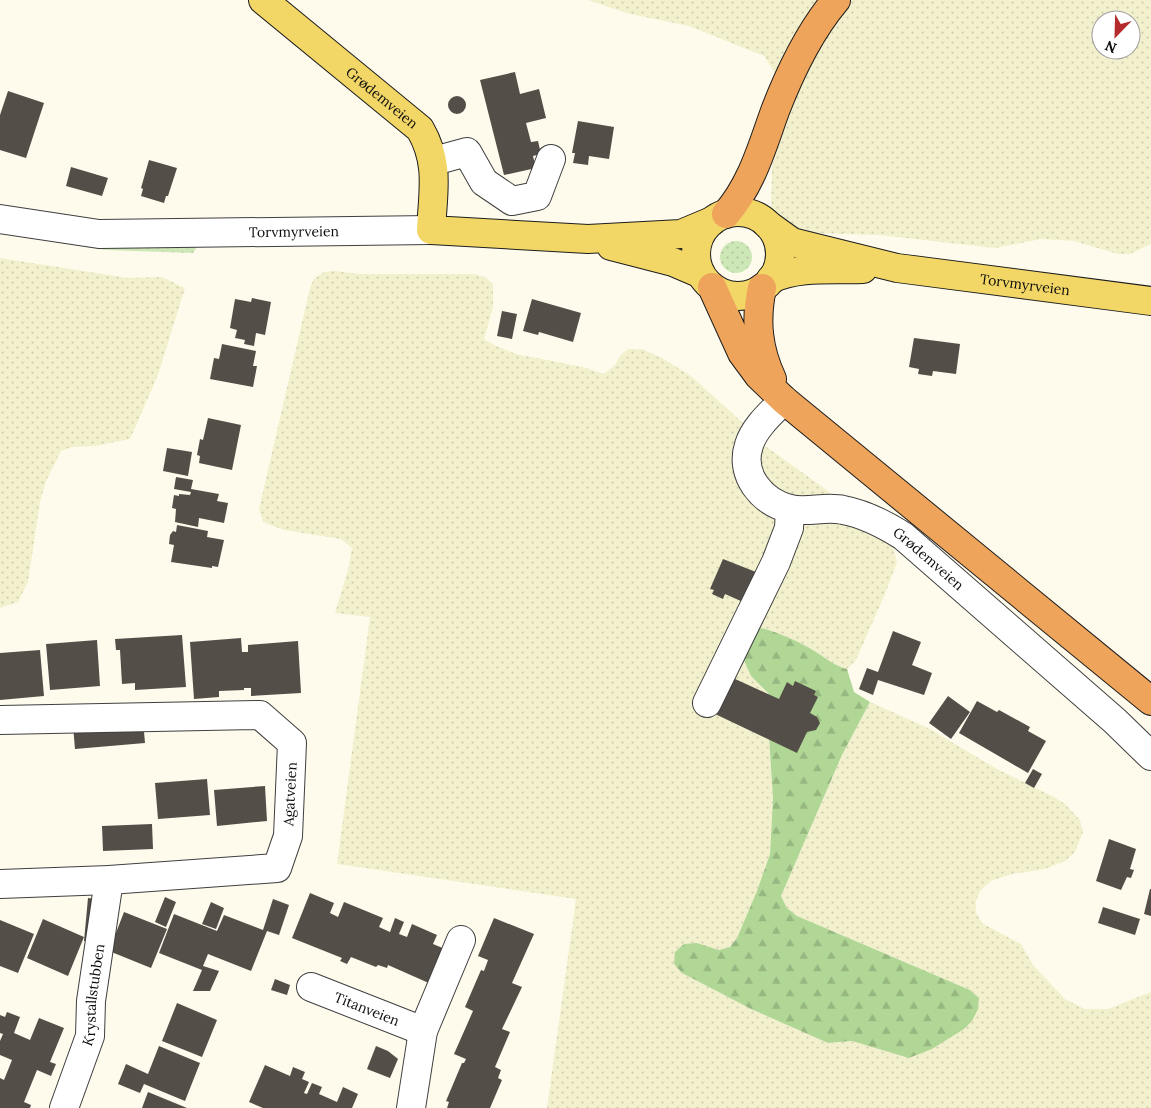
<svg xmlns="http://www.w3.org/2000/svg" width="1151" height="1108" viewBox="0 0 1151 1108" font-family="Lora,serif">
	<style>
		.farmland { fill: url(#farmland-dots); fill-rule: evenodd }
		.grass { fill: url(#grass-dots) }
		.forest { fill: url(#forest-firs) }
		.building { fill: #544e49 }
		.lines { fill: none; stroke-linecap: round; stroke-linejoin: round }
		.minor-casing { stroke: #3f3f3f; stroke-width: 30 }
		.major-casing { stroke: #1d1d1d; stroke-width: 30 }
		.highway-casing { stroke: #1d1d1d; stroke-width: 30 }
		.minor { stroke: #fff; stroke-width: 28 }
		.major { stroke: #f2d767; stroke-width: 28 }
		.highway { stroke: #eea45a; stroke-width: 28 }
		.labels { text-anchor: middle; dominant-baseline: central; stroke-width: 5; stroke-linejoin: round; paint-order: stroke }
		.street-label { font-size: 14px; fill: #0c0c0c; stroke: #fff }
	</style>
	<defs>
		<pattern id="farmland-dots" width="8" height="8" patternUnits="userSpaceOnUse" patternTransform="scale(1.25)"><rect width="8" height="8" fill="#f3f1cd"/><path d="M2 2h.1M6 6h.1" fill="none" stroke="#cfcdaf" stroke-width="1.8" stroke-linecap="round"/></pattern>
		<pattern id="grass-dots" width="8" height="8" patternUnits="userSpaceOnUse" patternTransform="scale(1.25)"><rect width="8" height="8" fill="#cee7b7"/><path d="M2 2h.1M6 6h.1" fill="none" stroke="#b0c59c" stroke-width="1.8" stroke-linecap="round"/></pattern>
		<pattern id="forest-firs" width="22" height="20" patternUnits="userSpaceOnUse" patternTransform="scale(1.25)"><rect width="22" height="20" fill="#b1d797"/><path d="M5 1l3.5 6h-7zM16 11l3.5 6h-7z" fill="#97b781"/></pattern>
	</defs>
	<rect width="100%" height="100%" fill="#fefbec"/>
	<path class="farmland" d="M588 0H1151V244L1130 254H1118L1074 241 1041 239 995 248 879 235 810 233 788 226 771 212 772 166 783 121 777 76 764 56 689 26 630 14ZM1101 20H1131V50H1101Z
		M0 258 128 278 162 277 185 288 158 375 130 439 95 446 72 447 61 451 46 481 40 502 28 582 18 602 0 608Z
		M335 271 359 274H475L485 277 493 284V307L484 339 496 346 516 354 583 367 604 374 615 365 620 356 628 349H642L662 358 691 376 742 422 758 441 824 488 894 549 897 562 885 594 856 660 847 669 837 666 806 646 773 631 762 628 741 654 751 676 767 693 773 703 769 737 773 799 770 854 757 891 737 938 730 947 719 950 697 943 682 973 751 1009 828 1043 852 1041 862 1044 970 990 797 916 787 908 781 896 842 755 870 702 928 728 997 769 1056 798 1065 804 1080 820 1083 832 1075 852 1065 861 1045 869 1012 874 991 881 980 891 976 901V912L982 923 1021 944 1033 965 1065 999 1085 1009H1108L1151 992V1108H547L576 899 337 864 370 617 335 613 348 570 352 548 341 539 284 530 263 522 259 509 310 288 314 279 324 272Z"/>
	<path class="grass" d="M0 233 197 245V247L193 253 105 250Z
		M720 257a16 16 0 1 1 32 0a16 16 0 1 1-32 0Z"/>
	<path class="forest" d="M762 628C780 633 800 642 816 652 827 659 835 666 847 669L854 692 870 702 842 755 781 896 787 908 797 916 970 990 979 998 978 1009 972 1021 964 1029 932 1049 909 1058 852 1041 828 1043 751 1009 682 973 674 964 675 952 684 944 697 943 719 950 730 947 737 938 757 891 770 854 773 799 769 737 773 703 768 693 751 676 741 654 750 633Z"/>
	<path class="building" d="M515 72 520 94 539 89 546 118 526 123 531 142 538 141 541 154 533 156 536 168 504 175 480 80Z
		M8 91 44 103 26 158 0 150V115Z
		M448 105a9 9 0 1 1 18 0a9 9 0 1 1-18 0Z
		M578 121 614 127 609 159 589 156 588 165 573 163 575 153H572Z
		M149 160 177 168 168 196H166L164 203 141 196 143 189 141 188Z
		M71 167 108 178 102 196 66 186Z
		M252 298 271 302 265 335 256 333 254 346 244 344 245 340 235 338 237 330 230 328 235 299 251 302Z
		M532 299 581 313 573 342 539 332 538 335 523 331Z
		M502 311 517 314 512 339 497 336Z
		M914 338 960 344 956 374 933 371 932 376 918 374 919 369 909 367Z
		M222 344 256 351 253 366H257L253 387 210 379 214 358 219 359Z
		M208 418 241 425 232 470 199 463 200 456 197 455 200 439 203 440Z
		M167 448 192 452 188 476 163 471Z
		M176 477 193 480 191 489 219 494 217 501 228 503 224 523 199 518 198 527 175 522 176 509 172 508 174 495 179 496V494L190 495 191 492 174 489Z
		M177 525 208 531 207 537 224 540 218 567 212 566V568L171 562 174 545 169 544 170 535 173 531 176 532Z
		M723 559 756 572 743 602 725 594 723 599 712 594 714 590 710 589Z
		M893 631 921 642 912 665 932 673 924 695 878 680 873 695 859 689 867 668 878 672Z
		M182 635 186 687 135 690V683L122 684 120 650H116L115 639Z
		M241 638 242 652H248V645L298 641 301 693 251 696V688H244V690L219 691V697L194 699 190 642Z
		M97 640 100 686 50 690 46 644Z
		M40 650 44 696 0 700V653Z
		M733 678 779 699 787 682 793 686 795 681 816 691 814 695 818 697 810 713 817 717 820 723 816 730 807 732 797 753 713 713Z
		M948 696 970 712 951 739 929 723Z
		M977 701 997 712 999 710 1030 727 1028 731 1046 741 1028 773 959 733Z
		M143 720 145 743 75 749 73 726Z
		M1033 769 1042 774 1034 788 1025 783Z
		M207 779 210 815 158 819 155 783Z
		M265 786 267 821 217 826 214 790Z
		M152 824 153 849 103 851 102 826Z
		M1109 839 1136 849 1130 869 1134 870 1131 878 1127 877 1121 890 1096 881Z
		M1150 889H1151V916L1144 914Z
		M310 893 334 903 330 913 338 917 344 902 383 918 379 927 390 932 395 918 404 922 399 934 407 937 412 924 437 935 433 944 445 949 431 984 388 965 387 968 378 965 376 967 351 957 347 964 340 961 342 958 292 938Z
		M165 897 176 902 166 927 155 922Z
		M88 898 102 900 95 943 84 941Z
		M273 899 289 905 279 935 267 931 251 971 208 954 203 966 219 971 210 991H193L202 970 159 953 174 914 217 931 224 915 263 930Z
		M211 902 224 908 216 929 202 924Z
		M1103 907 1140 919 1135 935 1098 923Z
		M124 912 167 929 151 968 109 951Z
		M494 918 534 934 512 983 522 987 502 1029 510 1032 495 1067 501 1070 498 1078 502 1080 490 1108H447L449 1102 446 1101 462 1063H464L466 1059 454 1054 473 1011 465 1007 481 970 484 971 488 960 478 956Z
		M43 919 84 937 68 976 27 958Z
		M0 920 34 934 18 973 0 966Z
		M275 979 290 985 287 995 271 990Z
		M177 1003 217 1020 202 1057 162 1041Z
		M7 1012 20 1017 14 1033 30 1040 39 1018 64 1028 50 1062 56 1064 51 1076 37 1070 24 1102 31 1105 30 1108H0V1078L4 1080 12 1060 0 1055V1041L3 1034 0 1033V1015L5 1017Z
		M159 1046 200 1063 185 1101 144 1084 140 1093 118 1084 126 1064 148 1074Z
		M376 1046 388 1051 398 1059 390 1078 367 1069Z
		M265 1065 290 1076 293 1067 305 1072 302 1079 309 1082 304 1093 307 1094 312 1083 322 1087 319 1094 337 1102 343 1087 358 1094 352 1108H263L249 1102Z
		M148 1092 187 1108H142Z"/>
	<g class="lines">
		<defs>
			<g id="minor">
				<path d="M434 161 467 152 484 182 512 201 537 196 551 159"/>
				<path id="s1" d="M0 219 99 234 431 230"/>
				<path id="s2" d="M784 400C771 413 754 428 749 445 739 475 762 502 790 509 807 513 826 506 843 510 865 514 884 524 903 536L1115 721 1151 756"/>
				<path d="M707 703 776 562 789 528 790 509"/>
				<path d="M0 720 260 715 292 743 288 836 277 868 109 880 0 884"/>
				<path id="s3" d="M311 987 423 1031"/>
				<path id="s4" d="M64 1108 90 1036 91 1001 109 880"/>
				<path d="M411 1108 423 1031 461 940"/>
			</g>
			<g id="major">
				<path id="s5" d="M263 0 420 129C440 163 433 192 431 230L588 239 681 234 712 221"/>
				<circle cx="738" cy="254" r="42"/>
				<path id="s6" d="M767 224 792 242 897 268 1151 301"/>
				<path d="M611 246 673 262 701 274"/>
				<path d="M771 279C798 266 833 270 863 269"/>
			</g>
			<path id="highway" d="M726 214C752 184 762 147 775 111 790 72 809 32 836 0
				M712 287 742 353 759 376 784 400 1151 701
				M762 288C755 321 758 349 772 379"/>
		</defs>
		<use href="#minor" class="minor-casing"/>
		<use href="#major" class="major-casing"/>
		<use href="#highway" class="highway-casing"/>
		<use href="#minor" class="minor"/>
		<use href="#major" class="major"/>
		<use href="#highway" class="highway"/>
	</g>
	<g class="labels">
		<g class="street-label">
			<text stroke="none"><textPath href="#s5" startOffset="154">Grødemveien</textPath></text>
			<text stroke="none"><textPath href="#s1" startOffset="295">Torvmyrveien</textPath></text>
			<text stroke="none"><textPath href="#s6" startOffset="268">Torvmyrveien</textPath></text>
			<text stroke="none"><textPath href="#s2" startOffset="296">Grødemveien</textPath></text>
			<text transform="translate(290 794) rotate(-87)">Agatveien</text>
			<text stroke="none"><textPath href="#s4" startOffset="118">Krystallstubben</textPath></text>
			<text stroke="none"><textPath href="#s3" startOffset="60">Titanveien</textPath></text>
		</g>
	</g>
	<g transform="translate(1116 35) rotate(203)"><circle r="24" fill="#ffffff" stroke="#9e9e9e"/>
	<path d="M0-4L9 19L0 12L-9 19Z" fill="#b52b2b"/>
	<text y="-8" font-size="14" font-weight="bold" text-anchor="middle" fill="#0c0c0c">N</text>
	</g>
</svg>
